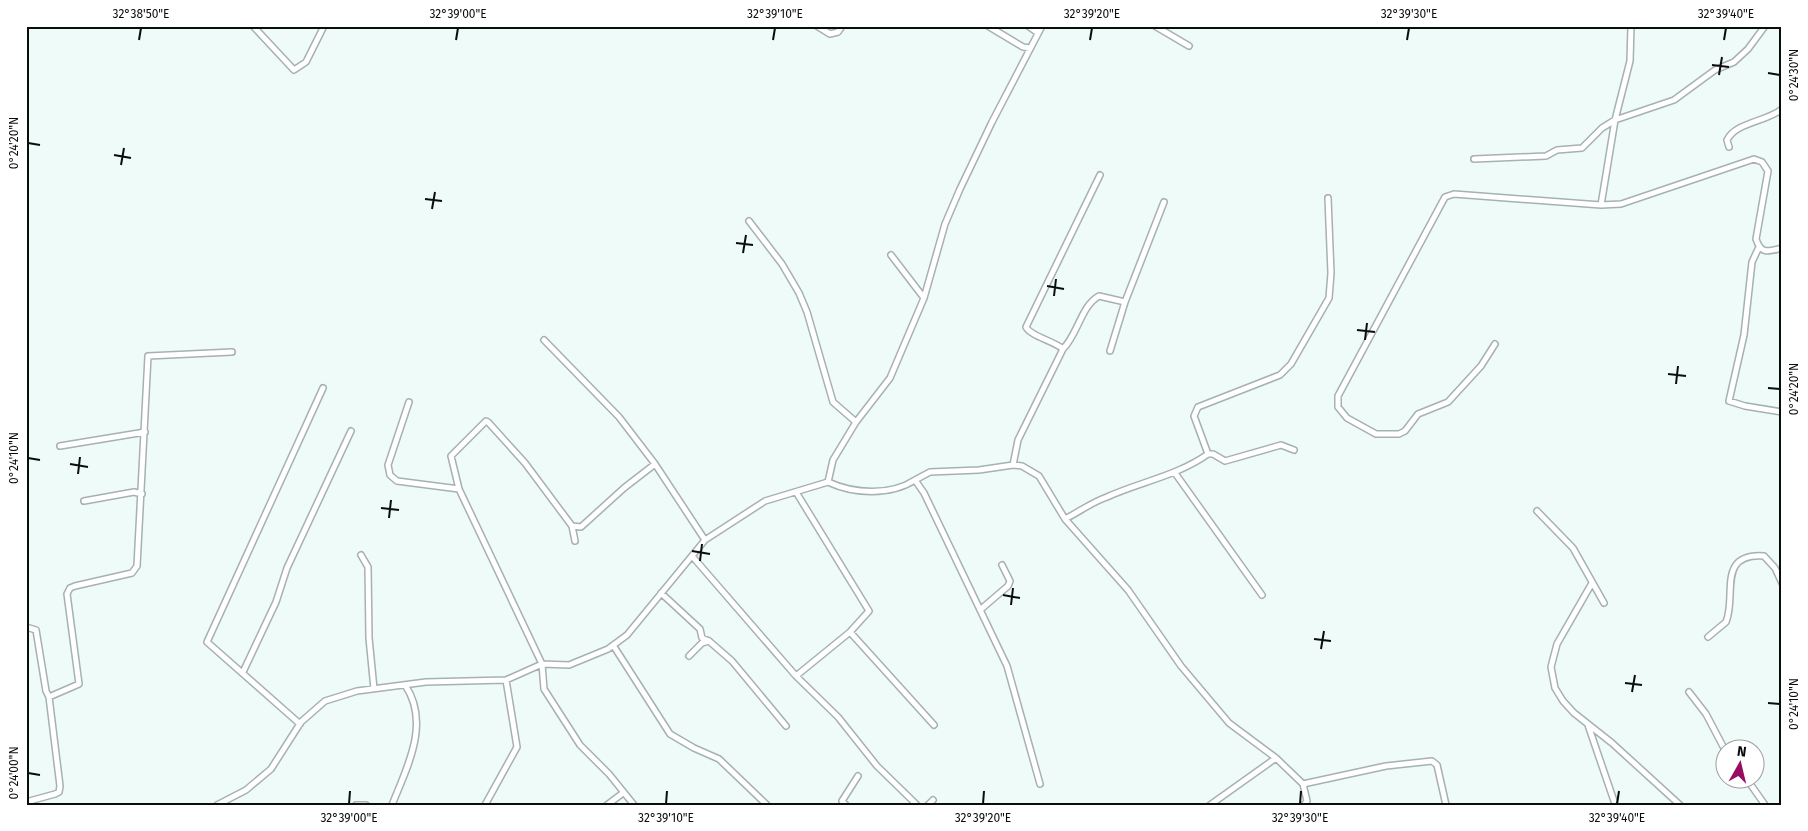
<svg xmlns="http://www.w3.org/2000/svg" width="1808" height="831" viewBox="0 0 1808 831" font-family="'Fira Sans',sans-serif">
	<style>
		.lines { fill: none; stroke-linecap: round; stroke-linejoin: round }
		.street-casing { stroke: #a6b1b0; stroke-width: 8 }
		.street { stroke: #fff; stroke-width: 5 }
		.ticks { fill: none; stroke: #090d0c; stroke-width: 2 }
		.neatline { fill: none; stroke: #090d0c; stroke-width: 2 }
		.ticks-label { font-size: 12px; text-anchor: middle; fill: #090d0c }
	</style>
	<rect width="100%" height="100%" fill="#effbf9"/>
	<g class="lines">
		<defs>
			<path id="street" d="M253 26 294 70 306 62 324 26
				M817 26 830 34 838 32 842 26
				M988 26 1023 47 1030 48
				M1028 26 1038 33
				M1155 26 1189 46
				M1729 147 1727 140C1736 122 1766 122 1782 109
				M1474 159 1546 156 1557 150 1582 148 1602 128 1615 120 1674 100 1715 70 1734 62 1748 49 1765 26
				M1601 205 1615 120 1630 61 1631 26
				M749 221 782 264 799 293 807 312 833 402 856 422
				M1759 247 1752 262 1744 335 1729 401 1745 406 1782 412
				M891 255 924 298
				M544 340 619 417 655 464 705 540
				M1495 344 1481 366 1448 402 1418 414 1405 431 1399 434H1376L1347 418 1338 407V396L1445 197 1454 194 1601 205 1621 204 1754 159 1762 162 1768 171 1756 239C1761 254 1767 252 1782 248
				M1063 349C1054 341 1030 336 1026 327L1100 175
				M1110 351 1125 302
				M409 402 388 465 390 475 397 481 459 489
				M60 446 145 432
				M1208 454H1213L1225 461 1281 445 1294 450
				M1013 465 1018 440 1063 349C1078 334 1081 306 1099 296L1125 302 1164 202
				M1175 473 1262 595
				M915 480 930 472 979 470 1013 465 1022 466 1039 476 1065 519 1128 590 1181 666 1229 723 1276 758 1303 784 1307 801 1304 805
				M828 482 833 460 856 422 890 378 924 298 945 224 960 189 992 122 1042 26
				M84 501 134 492 142 494
				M1537 511 1573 548 1604 603
				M1065 519C1079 512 1092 502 1107 497 1140 482 1177 476 1208 454L1194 416 1198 407 1280 375 1291 364 1329 298 1331 273 1328 198
				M572 526 575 541
				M361 555 368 567 369 638 374 689
				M692 556 796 676 838 717 877 766 917 805
				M1592 583 1557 644 1551 667 1555 688 1563 701 1574 713 1612 743 1680 805
				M661 593 700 629 702 638 709 641 702 643 689 656
				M980 610 1008 586 1010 581 1002 565
				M26 627 36 630 46 691 49 697
				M850 632 934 725
				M1708 637 1726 622C1737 596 1716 553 1764 556L1775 568 1782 583
				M709 641 732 661 786 726
				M613 645 670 734 694 748 719 759 767 805
				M243 672 276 602 287 568 351 431
				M796 676 850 632 869 611 796 492
				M1689 692 1706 714 1726 752
				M300 724 207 642 323 388
				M1588 725 1614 801
				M1746 778 1765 805
				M1303 784 1386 766 1432 761 1437 765 1446 805
				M26 802 55 794 59 792 60 786 49 697 79 684 67 594 70 588 75 586 132 573 137 566 148 356 232 352
				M217 805 246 790 271 769 301 722 325 701 357 691 426 682 506 680 542 664 569 665 608 649 627 635 705 540 765 501 828 482C854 494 890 496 915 480L924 493 1007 666 1040 784
				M356 805H366
				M392 805C407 767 431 723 405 685
				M485 805 517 747 506 680
				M607 805 623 793
				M634 805 609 774 580 745 544 689 542 664 459 489 451 456 486 421 488 422 525 463 572 526 581 527 624 488 655 464
				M846 805 842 801 858 776
				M928 805 933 800
				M1210 805 1276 758"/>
		</defs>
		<use href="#street" class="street-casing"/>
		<use href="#street" class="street"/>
	</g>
	<path class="ticks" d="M139 40 141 28M456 40 458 28M773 40 775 28M1090 40 1092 28M1407 40 1409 28M1724 40 1726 28M1712 65 1729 67M1768 73 1780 75M1719 75 1722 57M28 143 40 145M114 155 131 158M121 165 124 148M425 199 442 201M432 209 435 192M736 243 753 245M743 253 746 235M1047 286 1064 289M1054 296 1056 279M1357 330 1375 332M1365 340 1367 323M1668 374 1686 376M1676 384 1678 366M1768 388 1780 389M28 458 40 460M70 464 88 467M78 474 80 457M381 508 399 510M389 518 391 500M692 551 710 554M700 561 702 544M1003 595 1020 598M1011 605 1013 588M1314 639 1331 641M1321 649 1324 631M1625 683 1642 685M1632 692 1635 675M1768 703 1780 704M28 773 40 775M349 804 350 791M666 804 667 791M983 804 984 791M1300 804 1301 791M1617 804 1619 791"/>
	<rect width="1808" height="831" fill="none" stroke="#ffffff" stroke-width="55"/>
	<g transform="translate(1740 764) rotate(8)"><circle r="24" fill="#ffffff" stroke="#9d9e9e"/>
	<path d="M0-4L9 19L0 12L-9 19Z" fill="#980d61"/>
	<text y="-8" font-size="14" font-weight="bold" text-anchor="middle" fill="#090d0c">N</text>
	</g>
	<rect x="28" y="28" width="1752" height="776" class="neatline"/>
	<g class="ticks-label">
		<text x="141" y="18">32°38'50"E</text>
		<text x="458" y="18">32°39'00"E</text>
		<text x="775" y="18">32°39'10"E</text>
		<text x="1092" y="18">32°39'20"E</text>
		<text x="1409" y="18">32°39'30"E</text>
		<text x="1726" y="18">32°39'40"E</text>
		<text transform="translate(1794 75) rotate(-90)" y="4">0°24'30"N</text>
		<text transform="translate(14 143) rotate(-90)" y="4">0°24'20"N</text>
		<text transform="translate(1794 389) rotate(-90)" y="4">0°24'20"N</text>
		<text transform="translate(14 458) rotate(-90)" y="4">0°24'10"N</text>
		<text transform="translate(1794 704) rotate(-90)" y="4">0°24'10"N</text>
		<text transform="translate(14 773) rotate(-90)" y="4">0°24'00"N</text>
		<text x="349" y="822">32°39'00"E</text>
		<text x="666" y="822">32°39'10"E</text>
		<text x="983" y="822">32°39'20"E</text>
		<text x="1300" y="822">32°39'30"E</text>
		<text x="1617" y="822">32°39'40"E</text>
	</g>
</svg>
